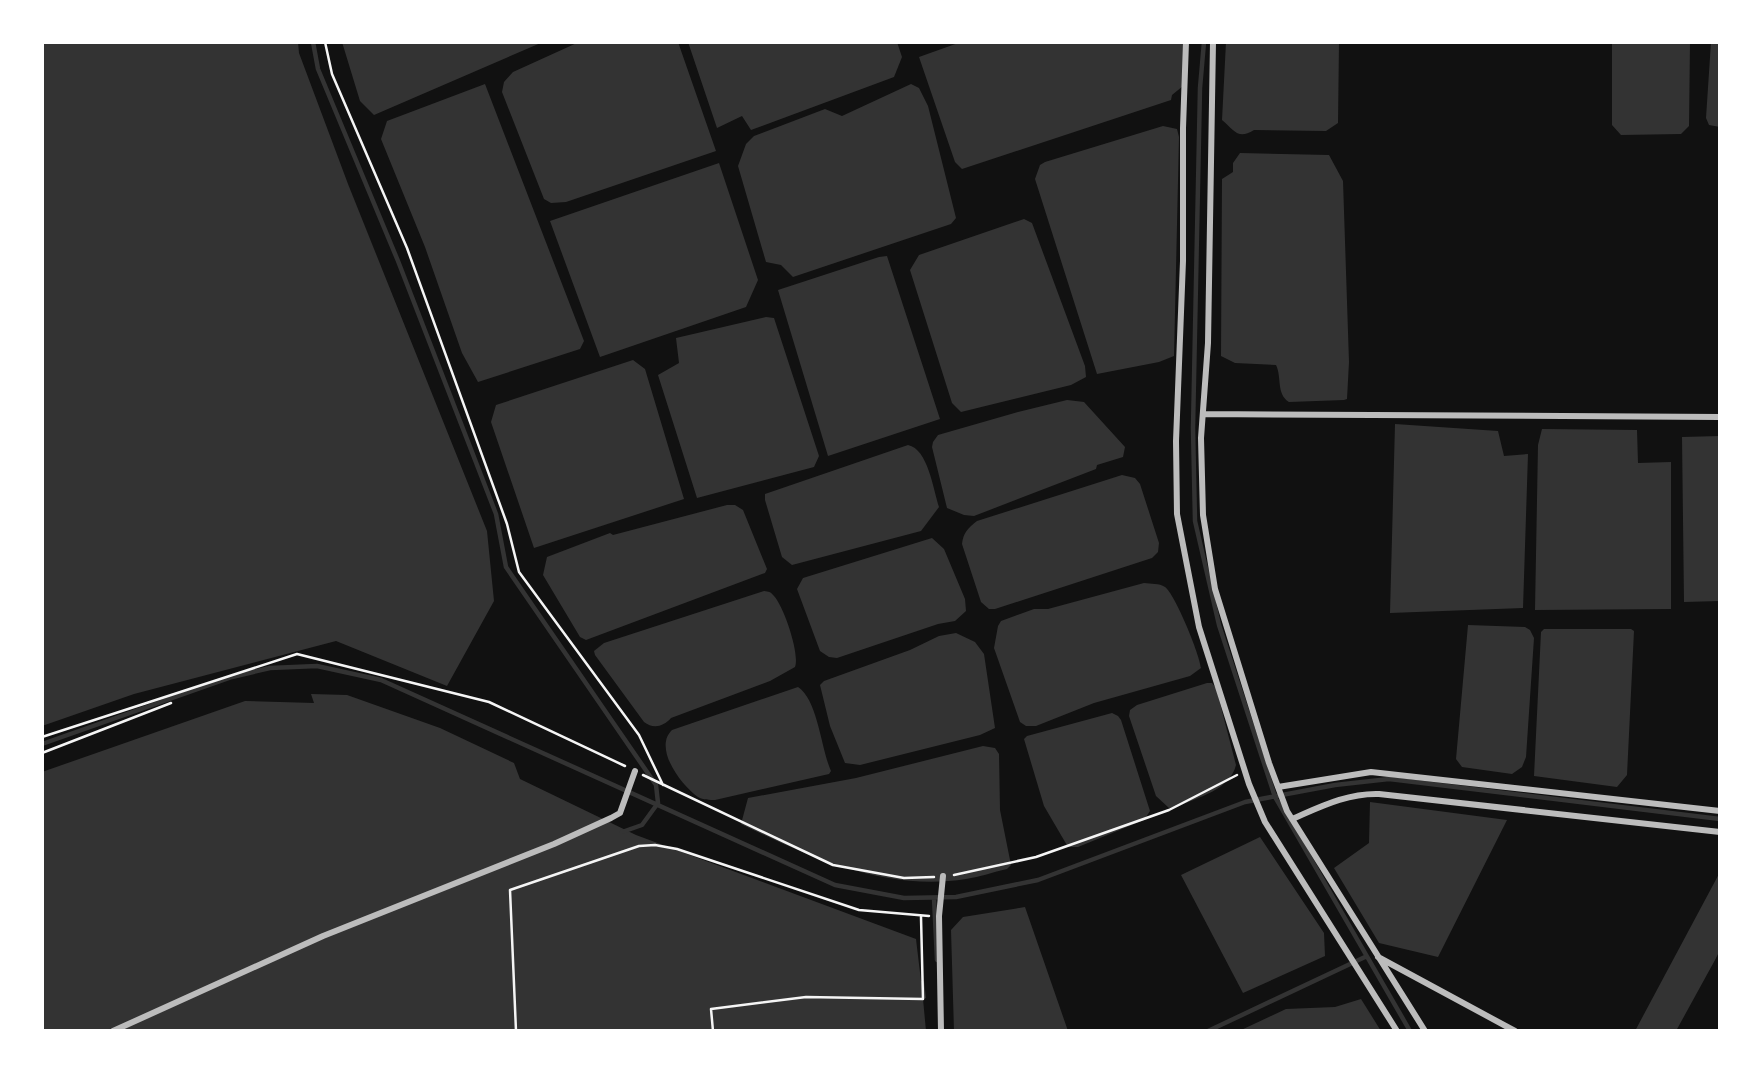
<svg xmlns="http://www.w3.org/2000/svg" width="1762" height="1073" viewBox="0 0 1762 1073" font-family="'Titillium Web',sans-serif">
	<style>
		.water { fill: #333 }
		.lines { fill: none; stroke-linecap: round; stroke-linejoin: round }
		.stream { stroke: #333; stroke-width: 4.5 }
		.path { stroke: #f5f5f5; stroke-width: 2.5 }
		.minor { stroke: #bcbcbc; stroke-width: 6 }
	</style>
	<rect width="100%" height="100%" fill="#111"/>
	<path class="water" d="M42 42H298L299 53 348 184 487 531 494 601 447 686 336 641 134 694 42 726Z
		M342 42H543L374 115 360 101Z
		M579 42H678L716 151 566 202 551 203 544 199 502 92 504 82 513 72Z
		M688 42H897L902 57 894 77 751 130 742 116 717 128Z
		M961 42H1186L1183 86 1172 95 1171 100 962 169 955 162 919 57Z
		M1226 42H1339L1338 123 1326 131 1254 130C1238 140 1235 131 1222 120Z
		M1612 42H1690L1689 126 1681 134 1621 135 1612 125Z
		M1711 42H1720V127L1709 125 1706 118Z
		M485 84 584 341 580 349 478 382 462 353 425 247 381 139 387 121Z
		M911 84 919 88 928 106 956 218 951 224 793 277 781 265 766 262 738 166 746 144 754 136 825 109 842 116Z
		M1163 126 1177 129 1179 137 1174 356 1159 362 1097 374 1035 179 1040 165 1045 162Z
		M1240 153 1329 155 1343 181 1349 362 1347 399 1344 400 1289 402C1276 394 1282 377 1276 365L1235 363 1221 356 1222 179 1233 172V163Z
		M719 163 758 280 746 307 600 357 550 221Z
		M1024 219 1032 223 1085 366 1086 377 1071 385 961 412 952 403 910 270 919 255Z
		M887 256 940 419 828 456 778 290 879 257Z
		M766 317 774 318 819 456 814 467 697 498 658 375 679 363 676 338Z
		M633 360 645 369 684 499 534 548 491 422 496 405Z
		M1067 400 1084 402 1125 447 1123 457 1097 465 1096 469 974 516 964 515 947 508 932 447 933 442 938 435 1018 412Z
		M1395 424 1498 431 1504 456 1528 454 1523 608 1390 613Z
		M1542 429 1637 430 1638 463 1671 462V609L1535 610 1538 445Z
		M1720 436V601L1684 602 1682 437Z
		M908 445C928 449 933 489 939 507L921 531 792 565 782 557 765 500V494Z
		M1122 475 1135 478 1140 484 1159 543 1158 552 1152 558 995 609H989L981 602 962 544C963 533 968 528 977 521Z
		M727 505H735L743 510 767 569 765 573 586 640 580 637 543 575 547 557 610 533 613 535Z
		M932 538 944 549 965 599 966 611 955 621 938 624 837 658 829 657 820 651 797 589 803 578Z
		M1144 583C1151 584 1159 583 1165 587 1175 594 1200 655 1201 668L1190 676 1094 703 1036 726H1026L1020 722 994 648 998 626 1001 621 1034 609H1048Z
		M764 591C769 592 770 591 774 596 784 607 800 654 795 667L770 681 671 718C663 727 653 729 644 722L595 655 594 651 604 643Z
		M1468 625 1525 627 1530 630 1534 638 1526 757 1522 767 1512 774 1462 767 1456 759Z
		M1544 629H1631L1634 631 1627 775 1617 787 1534 776 1541 632Z
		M956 633 975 642 984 654 995 728 980 735 860 765 845 763 830 726 820 685 824 681 910 650 939 636Z
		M1207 683H1212L1216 688 1236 765C1230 790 1198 797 1177 807L1169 808 1156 796 1129 716 1130 710 1137 705Z
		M798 687C818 700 821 749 831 771L829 774 715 800C710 800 703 800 698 797 681 785 653 748 672 730Z
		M311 694 347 695 440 728 514 763 520 779 636 835 916 939 921 981H924L926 998 923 999 926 1031H42V772L245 701 314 703Z
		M1112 713 1118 716 1121 720 1150 811 1144 820 1078 847H1068L1044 806 1024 739 1027 736Z
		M983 746 995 748 999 754 1000 810 1011 865 1007 869C993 872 980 877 966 879 887 892 809 857 741 824L748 798 856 778Z
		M1370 802 1507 820 1438 957 1379 943 1334 868 1369 843Z
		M1260 837 1324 933 1325 956 1243 993 1181 875Z
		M1720 872V950L1715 960 1676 1031H1635Z
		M1025 907 1068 1031H954L951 930 963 917Z
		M1361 999 1381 1031H1239L1286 1009 1335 1007Z"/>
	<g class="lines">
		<path class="stream" d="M313 42 318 69 398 261 496 514 506 567 656 785 658 803 642 825 622 832
			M1204 42 1200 88 1193 428 1195 521 1219 625 1275 797 1410 1031
			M42 744 232 677 270 668 317 666 381 680 835 885 904 898 956 897 1038 880 1245 802 1335 785 1389 779 1720 819
			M934 898 937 960
			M1208 1031 1365 957"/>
		<path class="path" d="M325 42 332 74 407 248 507 524 519 572 639 735 663 785
			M42 737 297 654 489 702 625 766
			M42 753 171 703
			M643 775 833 865 904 878 934 877
			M954 875 1036 857 1169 810 1237 775
			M516 1031 510 890 639 846 655 845 677 849 859 910 929 916
			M713 1031 711 1009 806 997 923 999 921 917"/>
		<path class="minor" d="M1186 42 1183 128V261L1176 441 1177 514 1199 627 1249 784 1265 822 1397 1031
			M1213 42 1208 343 1201 438 1203 515 1215 589 1269 763 1287 811 1425 1031
			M1203 414 1720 417
			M1278 787 1371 772 1720 811
			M1292 819C1320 807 1347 793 1379 794L1720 832
			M1378 957 1515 1031
			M113 1031 323 936 554 844 611 818 620 813 635 771
			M941 1031 939 916 943 876"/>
	</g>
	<rect width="1762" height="1073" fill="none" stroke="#ffffff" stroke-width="88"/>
</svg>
